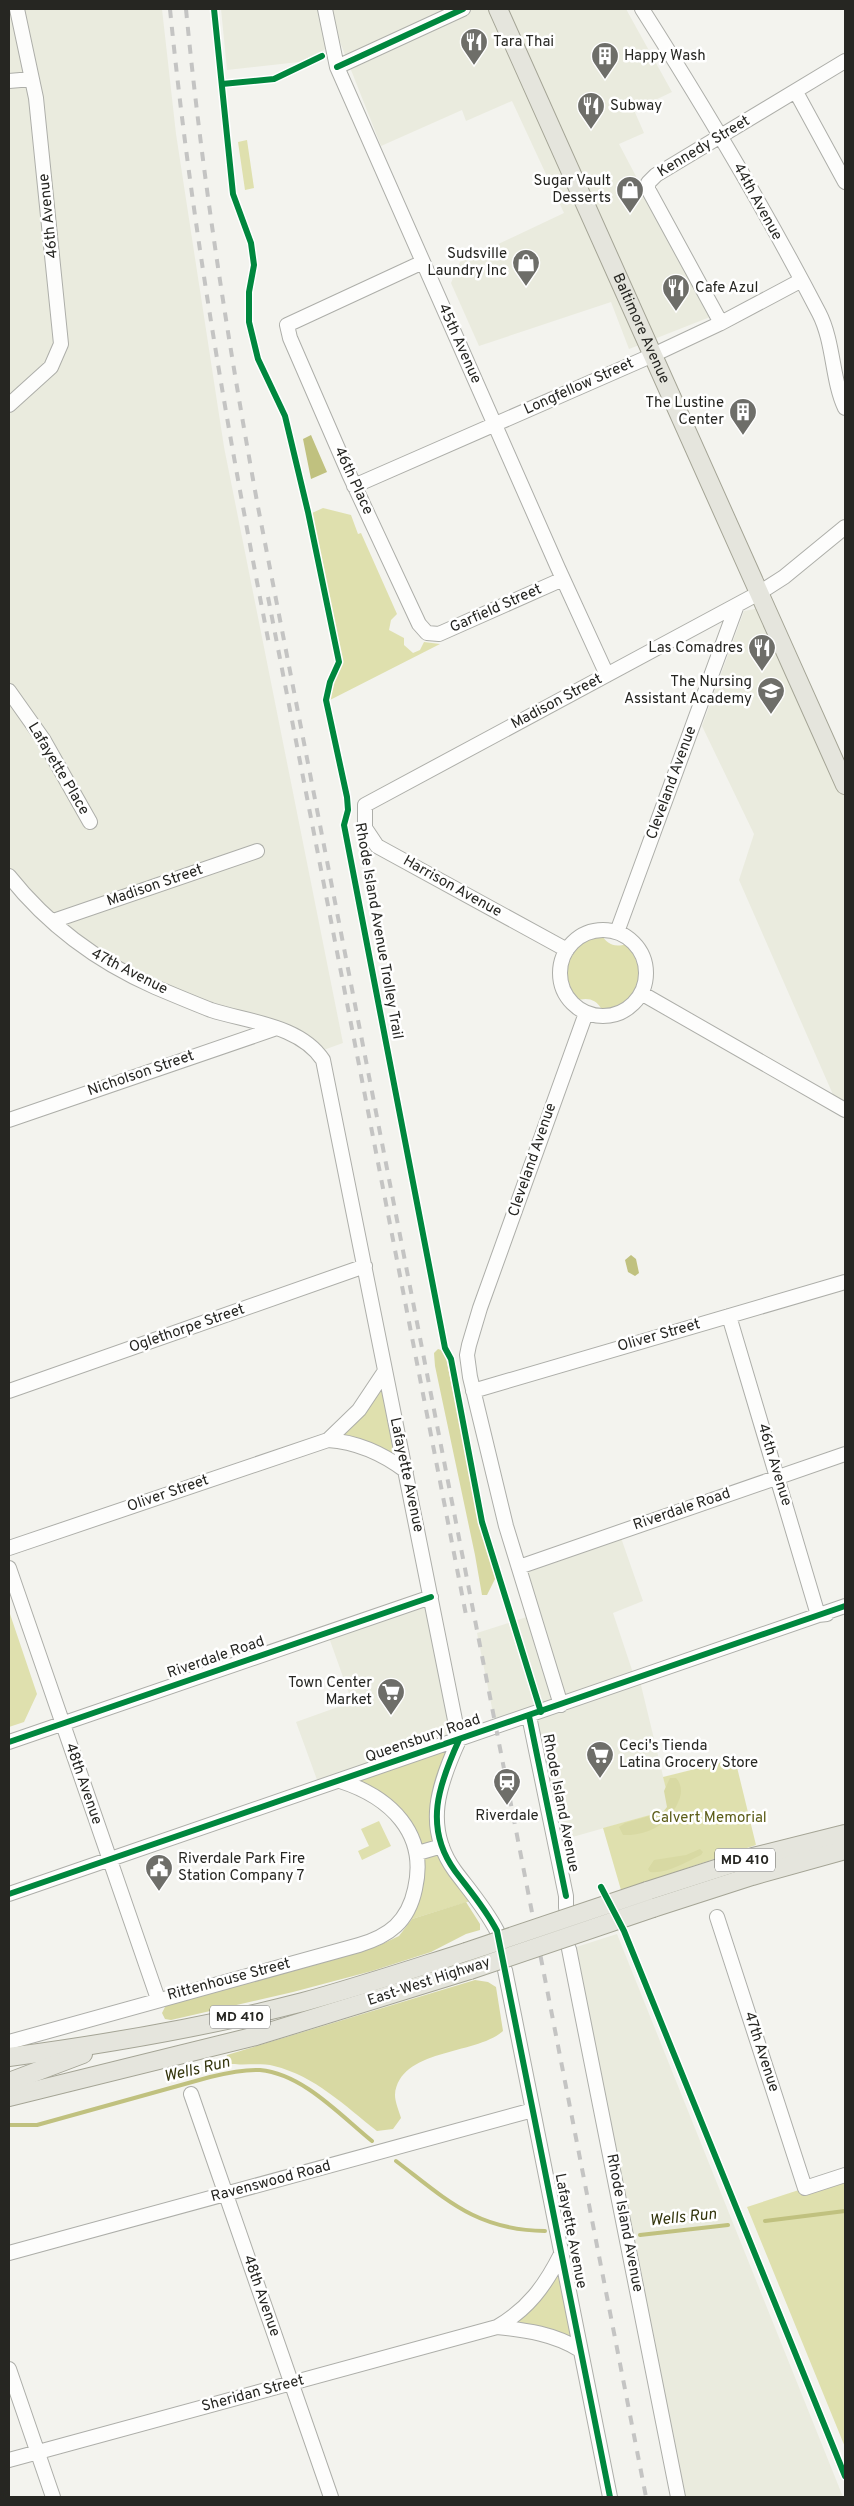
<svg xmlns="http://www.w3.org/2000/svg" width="854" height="2506" viewBox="0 0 854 2506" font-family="Overpass,sans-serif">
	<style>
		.built { fill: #eaebde }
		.green { fill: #dfe0ae }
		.forest { fill: #d8d9a3 }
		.water { fill: #c0c17f }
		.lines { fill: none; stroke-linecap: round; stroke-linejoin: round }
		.stream { stroke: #c0c17f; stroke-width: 4 }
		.minor-casing { stroke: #adaea9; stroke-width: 16 }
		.major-casing { stroke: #a4a495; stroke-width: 20 }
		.minor { stroke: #fdfdfc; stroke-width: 14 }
		.major { stroke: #e5e5dd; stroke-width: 18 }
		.rail { stroke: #c4c4c3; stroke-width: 4; stroke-dasharray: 9 9; stroke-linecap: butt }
		.major-bridge-casing { stroke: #a4a495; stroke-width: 20; stroke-linecap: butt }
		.major-bridge { stroke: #e5e5dd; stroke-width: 18 }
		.cycleway-casing { stroke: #fff; stroke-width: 9 }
		.cycleway { stroke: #00873e; stroke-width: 6 }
		.labels { text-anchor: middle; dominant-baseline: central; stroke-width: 5; stroke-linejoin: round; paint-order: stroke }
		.shield { fill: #fff; stroke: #676764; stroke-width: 1 }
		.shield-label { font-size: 14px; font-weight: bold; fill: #262622 }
		.poi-label { font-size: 15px; fill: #262622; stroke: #fff; text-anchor: start }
		.street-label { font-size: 15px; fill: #262622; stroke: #fff }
		.park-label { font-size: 15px; fill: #5b5c17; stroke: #fff }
		.water-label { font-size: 16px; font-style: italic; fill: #34350d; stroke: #fff }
	</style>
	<rect width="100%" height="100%" fill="#f3f3ee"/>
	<path class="built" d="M9 9H162L176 134 224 447 343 1043 318 1052 310 1045 141 980 53 921 9 869Z
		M221 9H626L672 92 634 110 644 133 619 144 710 317 629 349 611 302 479 346 451 283 460 262 564 213 512 101 466 121 462 110 381 146 340 42 299 62 227 70Z
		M765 607 845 785V1110L838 1106 739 880 754 834 702 726 744 611Z
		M619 1532 643 1601 613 1613 635 1679 639 1677 671 1809 555 1842 530 1717 496 1728 477 1633 533 1615 519 1567Z
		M431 1597 459 1741 320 1788 296 1722 352 1702 327 1632Z
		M617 1934 843 2497H678L570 1949Z"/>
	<path class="green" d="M247 140 254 188 245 190 238 142Z
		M323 508 351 515 358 534 361 533 397 614 391 620 389 630 404 638V645L413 653 420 650 424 642 440 644 330 700C330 685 340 674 340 659L312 513Z
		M601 934C607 944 614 948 626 944 650 971 640 1006 602 1010 596 998 586 997 575 1001 553 972 564 939 601 934Z
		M385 1371 406 1471 345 1441 339 1431Z
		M9 1611 37 1694 24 1722 9 1727Z
		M459 1741 436 1825 477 1899 399 1923 419 1871 403 1822 340 1781Z
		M735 1759 756 1845 621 1890 603 1828 671 1809 663 1777Z
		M379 1821 391 1846 362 1860 358 1851 369 1846 361 1829Z
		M845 2175V2447L747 2207Z
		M561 2255 579 2349 498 2327 517 2316Z"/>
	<path class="forest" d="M438 1349 444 1351 446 1358 477 1507 496 1577 487 1595H482L475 1555 435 1366 434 1353Z
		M670 1778H676C682 1784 682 1793 679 1800 670 1824 648 1836 623 1835L619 1827 625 1823 663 1812 667 1807 664 1791Z
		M700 1849 703 1852 701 1855C686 1862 667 1874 650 1872L648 1869 654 1860 686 1855Z
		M466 1902 480 1924V1930L466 1934 431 1952 372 1971 293 1992 171 2020 165 2019 162 2013 165 2007 173 2001 378 1946 399 1936 412 1919Z
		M475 1980 488 1982 496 1987 503 2031C477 2055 399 2048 395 2095 395 2102 399 2111 401 2118L393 2129 377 2131C345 2106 315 2076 274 2066 260 2062 234 2067 225 2062L227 2055Z"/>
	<path class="water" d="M311 435 327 472 311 479 303 439Z
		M631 1255 636 1259 639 1273 635 1276 628 1272 625 1260Z"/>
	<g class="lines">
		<path class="stream" d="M9 2125H37L210 2077C226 2073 243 2069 260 2070 303 2074 340 2115 372 2141
			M396 2161C447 2200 476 2230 545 2231
			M765 2221 845 2211
			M640 2235 728 2225"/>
		<defs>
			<path id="minor" d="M325 9 337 67 558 568 607 675
				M642 9C705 108 765 209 819 313 834 342 832 381 845 408
				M337 67 463 9
				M9 81 32 79
				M796 92 845 182
				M423 262 287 325 290 338 349 474 419 624 427 633 439 634 563 579
				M721 323 648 189V183L656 175 845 61
				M9 405 51 367 61 344 36 98 17 9
				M354 486 653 355 721 323 800 281
				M9 691 43 739 90 822
				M9 876C48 925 98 962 155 987 174 995 193 1003 211 1010 248 1022 300 1025 323 1060L459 1740C439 1784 423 1827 455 1871 470 1891 485 1908 497 1931
				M53 921 257 851
				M560 973a43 43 0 1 1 86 0a43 43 0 1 1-86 0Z
				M617 932 737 605
				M567 950 377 846 365 828V805L759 593 784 577 845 527
				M641 993 845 1110
				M9 1120 274 1029
				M729 1316 818 1615 827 1614
				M9 1391 365 1266
				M473 1391 845 1282
				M328 1440 359 1410 385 1371
				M9 1548 328 1440C357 1442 382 1453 406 1471
				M519 1567 845 1454
				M9 1568 158 1999
				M561 1705 506 1526 470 1377 467 1355 469 1345 480 1308 586 1013
				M529 1716 566 1896V1908
				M9 1742 431 1597
				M418 1853 442 1846
				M9 1894 845 1606
				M717 1917 805 2188 845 2175
				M569 1949 678 2497
				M505 1970 610 2497
				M9 2042 359 1945C389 1936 408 1922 415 1889 428 1833 390 1797 340 1781
				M191 2094 331 2497
				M9 2253 533 2110
				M497 2327C526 2330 555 2334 580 2350
				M9 2369 53 2497
				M9 2460 497 2327C528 2309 545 2286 561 2254"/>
			<g id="major">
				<path id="s1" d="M498 9 845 785"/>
				<path d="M647 1891 753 1857 845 1834"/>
				<path d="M653 1908 752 1876 845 1850"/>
				<path d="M9 2057C107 2044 206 2027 303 2002 358 1987 412 1969 466 1952"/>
				<path d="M9 2082 83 2054"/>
				<path d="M9 2097 256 2036 470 1970"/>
			</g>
		</defs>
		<use href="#minor" class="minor-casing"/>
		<use href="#major" class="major-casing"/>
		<use href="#minor" class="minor"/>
		<use href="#major" class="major"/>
		<path class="rail" d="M170 9C191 222 228 434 269 644
			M186 9C202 176 228 342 258 507L646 2497
			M268 597 466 1615"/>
		<defs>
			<path id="major-bridge" d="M466 1952 647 1891
				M470 1970 653 1908"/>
		</defs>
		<use href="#major-bridge" class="major-bridge-casing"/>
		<use href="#major-bridge" class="major-bridge"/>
		<defs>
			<path id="cycleway" d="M214 9 233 194 251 243 254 265 249 292V322L258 359 285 416 308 512 339 662 330 682 326 700 347 797 348 810 344 825 445 1348 451 1359 482 1522 541 1712
				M337 67 463 9
				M222 84 274 79 322 56
				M529 1716 566 1896
				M459 1740C439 1784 423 1827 455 1871 470 1891 485 1908 497 1931L610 2497
				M9 1742 431 1597
				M601 1887 624 1931 845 2476
				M9 1894 845 1606"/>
		</defs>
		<use href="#cycleway" class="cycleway-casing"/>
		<use href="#cycleway" class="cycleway"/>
	</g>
	<defs>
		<symbol id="restaurant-pin" viewBox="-11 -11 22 30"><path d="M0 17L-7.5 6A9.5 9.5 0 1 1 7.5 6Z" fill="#6e6e69" stroke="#fff"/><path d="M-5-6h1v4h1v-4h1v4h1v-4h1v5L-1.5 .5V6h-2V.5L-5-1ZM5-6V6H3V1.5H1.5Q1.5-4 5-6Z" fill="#fff"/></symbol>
		<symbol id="building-pin" viewBox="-11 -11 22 30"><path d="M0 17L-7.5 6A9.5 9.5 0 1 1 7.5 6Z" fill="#6e6e69" stroke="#fff"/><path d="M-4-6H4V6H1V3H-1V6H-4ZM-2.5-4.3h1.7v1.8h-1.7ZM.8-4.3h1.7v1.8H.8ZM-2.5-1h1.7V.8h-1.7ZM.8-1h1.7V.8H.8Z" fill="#fff"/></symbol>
		<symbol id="shop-pin" viewBox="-11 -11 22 30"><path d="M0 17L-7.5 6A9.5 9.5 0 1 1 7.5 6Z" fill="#6e6e69" stroke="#fff"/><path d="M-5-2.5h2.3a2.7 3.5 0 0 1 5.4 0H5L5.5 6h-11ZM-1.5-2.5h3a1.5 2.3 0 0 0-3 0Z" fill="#fff"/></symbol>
		<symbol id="school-pin" viewBox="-11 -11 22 30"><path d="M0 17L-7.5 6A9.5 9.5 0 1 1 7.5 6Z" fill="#6e6e69" stroke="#fff"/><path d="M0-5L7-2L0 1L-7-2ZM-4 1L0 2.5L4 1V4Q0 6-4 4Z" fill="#fff"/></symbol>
		<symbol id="supermarket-pin" viewBox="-11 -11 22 30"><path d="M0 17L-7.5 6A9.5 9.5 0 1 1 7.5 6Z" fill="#6e6e69" stroke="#fff"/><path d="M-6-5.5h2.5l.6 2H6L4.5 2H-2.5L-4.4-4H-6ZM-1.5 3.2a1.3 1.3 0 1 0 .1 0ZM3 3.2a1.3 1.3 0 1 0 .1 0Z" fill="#fff"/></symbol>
		<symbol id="station-pin" viewBox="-11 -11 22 30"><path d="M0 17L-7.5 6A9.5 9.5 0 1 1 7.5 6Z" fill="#6e6e69" stroke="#fff"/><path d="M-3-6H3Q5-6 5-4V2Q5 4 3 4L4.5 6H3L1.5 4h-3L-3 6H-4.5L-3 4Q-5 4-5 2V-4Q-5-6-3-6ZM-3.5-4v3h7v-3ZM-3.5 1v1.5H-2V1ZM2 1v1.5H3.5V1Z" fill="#fff"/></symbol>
		<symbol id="civic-pin" viewBox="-11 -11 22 30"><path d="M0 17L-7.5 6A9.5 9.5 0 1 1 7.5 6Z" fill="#6e6e69" stroke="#fff"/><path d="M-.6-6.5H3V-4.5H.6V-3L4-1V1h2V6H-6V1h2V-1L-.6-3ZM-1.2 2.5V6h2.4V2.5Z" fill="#fff"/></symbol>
	</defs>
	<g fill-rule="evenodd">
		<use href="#restaurant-pin" x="458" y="26" width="32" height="43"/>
		<use href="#building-pin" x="589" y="40" width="32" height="43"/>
		<use href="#restaurant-pin" x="575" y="90" width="32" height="43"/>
		<use href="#shop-pin" x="614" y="174" width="32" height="43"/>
		<use href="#shop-pin" x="510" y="247" width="32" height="43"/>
		<use href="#restaurant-pin" x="660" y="272" width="32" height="43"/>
		<use href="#building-pin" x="727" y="396" width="32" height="43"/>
		<use href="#restaurant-pin" x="746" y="632" width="32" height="43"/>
		<use href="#school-pin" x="755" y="675" width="32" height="43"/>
		<use href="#supermarket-pin" x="375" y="1676" width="32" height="43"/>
		<use href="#supermarket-pin" x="584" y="1739" width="32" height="43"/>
		<use href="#station-pin" x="491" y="1766" width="32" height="43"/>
		<use href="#civic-pin" x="143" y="1852" width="32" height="43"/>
	</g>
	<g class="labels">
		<g class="shield">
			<rect x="715" y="1848.5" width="60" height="23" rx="4"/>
			<rect x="210" y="2005.5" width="60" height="23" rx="4"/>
		</g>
		<g class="shield-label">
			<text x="745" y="1860">MD 410</text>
			<text x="240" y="2017">MD 410</text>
		</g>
		<g class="poi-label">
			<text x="493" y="42">Tara Thai</text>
			<text x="624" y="56">Happy Wash</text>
			<text x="610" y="106">Subway</text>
			<text x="611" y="181" text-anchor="end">Sugar Vault<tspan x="611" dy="17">Desserts</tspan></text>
			<text x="507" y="254" text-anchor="end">Sudsville<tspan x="507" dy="17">Laundry Inc</tspan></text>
			<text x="695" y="288">Cafe Azul</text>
			<text x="724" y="403" text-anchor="end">The Lustine<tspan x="724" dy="17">Center</tspan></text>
			<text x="743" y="648" text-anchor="end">Las Comadres</text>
			<text x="752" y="682" text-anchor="end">The Nursing<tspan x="752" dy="17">Assistant Academy</tspan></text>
			<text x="372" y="1683" text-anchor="end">Town Center<tspan x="372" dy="17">Market</tspan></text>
			<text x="619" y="1746">Ceci's Tienda<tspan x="619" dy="17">Latina Grocery Store</tspan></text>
			<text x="507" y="1816" text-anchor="middle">Riverdale</text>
			<text x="178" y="1859">Riverdale Park Fire<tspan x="178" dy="17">Station Company 7</tspan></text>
		</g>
		<g class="street-label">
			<text transform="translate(704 147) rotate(-31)">Kennedy Street</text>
			<text transform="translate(757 202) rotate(61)">44th Avenue</text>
			<text transform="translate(49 216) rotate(-96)">46th Avenue</text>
			<text stroke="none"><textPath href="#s1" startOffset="350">Baltimore Avenue</textPath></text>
			<text transform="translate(459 344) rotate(66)">45th Avenue</text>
			<text transform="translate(579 387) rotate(-24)">Longfellow Street</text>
			<text transform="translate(353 481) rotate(65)">46th Place</text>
			<text transform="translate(496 609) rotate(-24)">Garfield Street</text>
			<text transform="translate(557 702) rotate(-28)">Madison Street</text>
			<text transform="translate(58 769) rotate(59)">Lafayette Place</text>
			<text transform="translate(672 783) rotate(-70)">Cleveland Avenue</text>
			<text transform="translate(155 886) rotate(-19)">Madison Street</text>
			<text transform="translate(452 887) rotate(29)">Harrison Avenue</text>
			<text transform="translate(378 931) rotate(80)">Rhode Island Avenue Trolley Trail</text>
			<text transform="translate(129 972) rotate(27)">47th Avenue</text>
			<text transform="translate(141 1074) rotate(-19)">Nicholson Street</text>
			<text transform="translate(533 1160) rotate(-71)">Cleveland Avenue</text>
			<text transform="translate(187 1329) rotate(-19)">Oglethorpe Street</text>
			<text transform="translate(659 1336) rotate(-16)">Oliver Street</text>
			<text transform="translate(774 1465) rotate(73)">46th Avenue</text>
			<text transform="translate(406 1475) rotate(78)">Lafayette Avenue</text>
			<text transform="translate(168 1494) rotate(-19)">Oliver Street</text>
			<text transform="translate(682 1510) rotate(-19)">Riverdale Road</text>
			<text transform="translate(216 1658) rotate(-19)">Riverdale Road</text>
			<text transform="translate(423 1739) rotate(-19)">Queensbury Road</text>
			<text transform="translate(83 1784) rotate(71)">48th Avenue</text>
			<text transform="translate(560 1803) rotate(79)">Rhode Island Avenue</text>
			<text transform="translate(229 1980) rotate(-15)">Rittenhouse Street</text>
			<text transform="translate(429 1982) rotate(-18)">East-West Highway</text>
			<text transform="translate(761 2052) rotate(72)">47th Avenue</text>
			<text transform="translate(271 2182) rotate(-15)">Ravenswood Road</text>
			<text transform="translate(624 2223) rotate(79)">Rhode Island Avenue</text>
			<text transform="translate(570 2231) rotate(79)">Lafayette Avenue</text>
			<text transform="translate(261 2296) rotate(71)">48th Avenue</text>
			<text transform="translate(253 2394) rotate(-15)">Sheridan Street</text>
		</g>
		<g class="park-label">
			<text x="709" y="1818">Calvert Memorial</text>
		</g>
		<g class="water-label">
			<text transform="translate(197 2070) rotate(-13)">Wells Run</text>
			<text transform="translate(683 2218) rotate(-6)">Wells Run</text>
		</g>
	</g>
	<rect width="854" height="2506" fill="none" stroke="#262622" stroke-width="20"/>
</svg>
